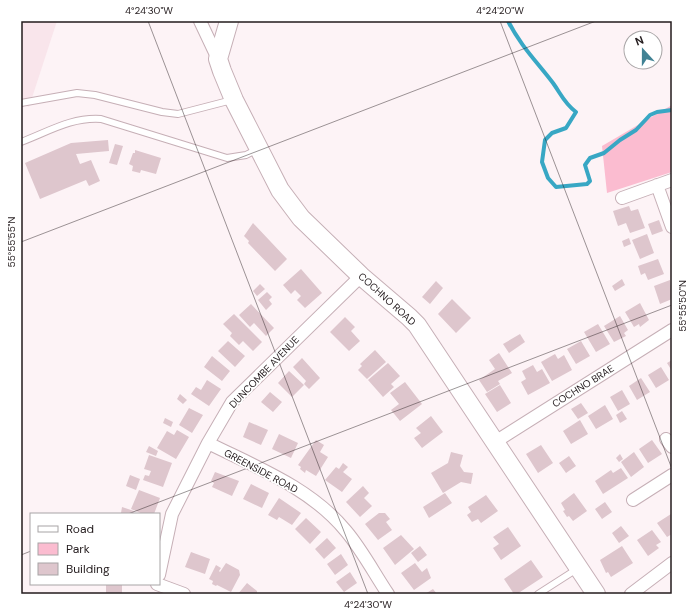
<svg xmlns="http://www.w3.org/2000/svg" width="693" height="615" viewBox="0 0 693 615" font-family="'DM Sans',sans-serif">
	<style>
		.built { fill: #f9e5eb }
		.green { fill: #fbbcd0 }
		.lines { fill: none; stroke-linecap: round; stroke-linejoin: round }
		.stream { stroke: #38a7c4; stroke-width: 4 }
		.building { fill: #dec6cd }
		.lane-casing { stroke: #c6afb6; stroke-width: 8 }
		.street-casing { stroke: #c6afb6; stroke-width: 14 }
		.secondary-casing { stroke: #c6afb6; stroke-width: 20 }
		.lane { stroke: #fff; stroke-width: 6 }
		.street { stroke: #fff; stroke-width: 12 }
		.secondary { stroke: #fff; stroke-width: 18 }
		.ticks { fill: none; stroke: #231b1d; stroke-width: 1; stroke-opacity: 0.45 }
		.labels { text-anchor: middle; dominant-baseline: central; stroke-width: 3.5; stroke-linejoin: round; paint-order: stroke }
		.street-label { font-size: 10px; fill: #231b1d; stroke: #fff }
		.neatline { fill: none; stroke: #231b1d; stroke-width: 1.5 }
		.ticks-label { font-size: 10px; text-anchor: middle; fill: #231b1d }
	</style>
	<rect width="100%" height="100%" fill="#fdf3f6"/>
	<path class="built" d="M21 21H57L29 107 21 104Z"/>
	<path class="green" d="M672 105V172L607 193 602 146Z"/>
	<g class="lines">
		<path class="stream" d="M508 21C520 45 537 62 553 83 561 94 564 103 576 112L566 128 552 133 545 140 542 162 548 178 556 187 587 184 590 181 585 165 590 158 604 153 620 140 636 130 650 115 657 112 672 110"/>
	</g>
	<path class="building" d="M108 140 109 151 76 154 80 164 91 160 100 181 89 186 86 180 40 199 25 163 71 143Z
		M115 144 123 146 117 165 109 163Z
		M135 150 161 158 156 174 141 170 140 173 132 171 133 166 129 164 133 153H135Z
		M629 206 631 211 638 209 645 228 630 233 626 223 618 226 613 211Z
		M659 220 663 231 652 235 648 224Z
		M253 223 287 259 275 271 248 243 249 241 244 236Z
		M647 234 654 253 640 259 632 240Z
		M629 238 631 244 624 247 622 241Z
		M658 259 664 274 648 280 645 273 641 275 638 266Z
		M301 269 322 293 305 308 297 300 301 296 295 290 291 294 283 285Z
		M622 279 625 285 615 291 612 286Z
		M670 280 672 299 660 304 654 286Z
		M436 281 443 288 430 304 422 297Z
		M260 284 265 289 257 296 253 291Z
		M267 292 272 297 269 300 272 304 266 310 258 300Z
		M452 299 471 318 456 333 438 314Z
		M640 303 649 320 640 327 639 324 634 327 625 312Z
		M251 304 274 328 266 336 254 323 250 327 239 315Z
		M234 314 262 342 253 351 243 341 239 345 230 336 232 333 223 324Z
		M620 316 628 330 624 333 626 336 614 342 604 326Z
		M345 317 355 327 351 331 360 341 349 351 330 332Z
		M598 324 610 344 596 352 584 332Z
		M520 334 525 342 509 353 503 344Z
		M228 341 245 356 235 367 218 351Z
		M581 341 590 356 576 364 567 349Z
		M375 350 386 362 367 379 358 370 362 366 360 364Z
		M499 353 512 373 498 381 500 384 487 392 479 380 495 369 489 360Z
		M555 354 558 359 564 355 572 370 552 381 541 362Z
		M212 356 230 371 222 381 204 367Z
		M302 358 320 378 309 389 304 384 306 381 293 367Z
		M672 360V371L667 363Z
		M388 363 400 376 391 384 394 387 383 397 368 380Z
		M533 365 537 372 542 369 550 383 528 395 521 382 526 379 522 371Z
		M661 367 669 380 656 388 648 375Z
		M289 371 304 385 292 397 278 383Z
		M641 378 650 392 637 400 629 386Z
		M207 380 221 389 209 406 191 394 196 387 201 390Z
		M405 382 422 404 400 421 391 410 399 404 390 393Z
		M500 385 511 403 497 412 485 394Z
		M622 390 630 404 618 411 610 397Z
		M270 392 282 402 273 412 261 402Z
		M180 394 187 400 183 404 177 399Z
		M581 403 588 413 578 419 571 409Z
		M605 405 613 419 596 429 588 416Z
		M189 408 203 415 192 433 179 425Z
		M622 411 627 419 620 423 616 415Z
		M431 416 443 432 422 448 414 438 421 433 416 428Z
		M165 418 173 422 171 427 163 423Z
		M580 420 588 434 571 444 563 431Z
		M249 422 268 430 261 445 243 437Z
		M177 430 189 437 176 459 157 448 167 431 174 435Z
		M279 434 298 443 291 458 272 449Z
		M316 440 324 445 320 452 328 457 316 476 306 470 305 473 300 469 301 467 298 465Z
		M652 440 662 454 648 463 639 449Z
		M541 445 553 463 538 473 526 454Z
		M149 446 158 451 156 456 146 452Z
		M451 452 463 455 460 466 464 472 473 473 471 484 461 482 443 493 431 473 448 463Z
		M634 452 644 467 631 477 621 462Z
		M620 454 623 459 619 462 616 458Z
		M149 455 172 463 163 487 143 480 145 475 149 476 151 471 144 469Z
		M569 456 576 466 566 473 559 463Z
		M343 463 348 467 343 472 352 479 342 492 325 480 336 467 339 469Z
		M621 468 628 478 603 494 595 481 611 470 613 473Z
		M215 472 239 481 232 496 212 487 214 483 211 481Z
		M130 475 140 479 136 490 126 486Z
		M251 484 269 493 262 508 243 499Z
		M363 486 369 493 364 498 372 506 360 517 346 502Z
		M139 490 160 498 154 514H143L131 509Z
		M445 493 452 503 429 518 423 507Z
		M574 493 587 511 573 521 569 516 567 517 563 511 565 510 561 503Z
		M486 495 498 511 481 523 478 519 472 522 467 515 471 512 468 507Z
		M279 498 301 513 292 525 279 517 277 520 268 515Z
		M605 502 612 512 602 519 595 509Z
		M122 507 134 511 133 514 121 513Z
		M379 513H385L390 519 386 522 392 530 378 540 365 524Z
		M671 514 672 534 667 537 657 523Z
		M306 518 321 532 310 544 295 529Z
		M621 526 629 536 619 543 612 533Z
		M508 527 521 546 501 560 493 548 499 544 493 537Z
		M652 530 661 542 656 545 659 548 648 556 637 540Z
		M401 535 414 549 395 565 383 548Z
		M327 538 336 548 324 559 315 549Z
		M420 546 427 555 418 562 411 553Z
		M622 546 633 563 611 577 608 572 606 573 600 560Z
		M191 552 210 559 205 574 185 567Z
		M341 554 348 565 335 575 327 564Z
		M531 560 543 577 517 594H514L504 579Z
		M226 563 239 570 240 575 231 592 217 585 216 586 212 584 213 581 209 579 216 565 221 568 219 571 220 572Z
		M415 563 422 572 427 568 431 578 414 590 401 573Z
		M350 572 357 583 344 592 336 582Z
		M247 583 257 591V594H238Z
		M106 584H122V594H106Z
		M433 589 437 594H425Z"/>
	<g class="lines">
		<defs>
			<path id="lane" d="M21 103 77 93 95 95 162 112 178 114 232 100
				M21 142C48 132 71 117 101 119L227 158 246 155 258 149
				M538 594 577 569"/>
			<path id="street" d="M200 21 218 59
				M657 185 672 227
				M622 198 672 180
				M666 439 672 447
				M495 442 672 330
				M208 443C256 467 311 488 346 531 362 550 374 573 388 594
				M633 500 672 475
				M159 575 172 514 208 443 232 402 361 276
				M157 584 184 594
				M631 594 672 563"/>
			<path id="secondary" d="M229 21 218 59 222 71 234 100 280 190 301 218 361 276 409 317 417 325 596 594"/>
		</defs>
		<use href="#lane" class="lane-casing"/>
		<use href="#street" class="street-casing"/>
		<use href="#secondary" class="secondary-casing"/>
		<use href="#lane" class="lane"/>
		<use href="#street" class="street"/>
		<use href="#secondary" class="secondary"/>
	</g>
	<path class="ticks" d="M148 21 368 594M500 21 672 469M21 242 596 21M128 514 672 305M21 555 31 551"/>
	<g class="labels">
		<g class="street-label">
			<text transform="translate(387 299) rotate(42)">COCHNO ROAD</text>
			<text transform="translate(264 372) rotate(-46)">DUNCOMBE AVENUE</text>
			<text transform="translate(583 386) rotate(-32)">COCHNO BRAE</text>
			<text transform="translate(261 471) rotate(28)">GREENSIDE ROAD</text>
		</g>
	</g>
	<rect width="693" height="615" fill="none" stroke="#ffffff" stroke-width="44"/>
	<rect x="30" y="513" width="130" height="72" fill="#ffffff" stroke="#a7a4a5"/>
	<rect x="38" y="526" width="20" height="6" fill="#ffffff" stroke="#a7a4a5"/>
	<text x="66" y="533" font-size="12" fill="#231b1d">Road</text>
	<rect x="38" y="543" width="20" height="12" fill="#fbbcd0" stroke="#a7a4a5"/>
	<text x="66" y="553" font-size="12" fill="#231b1d">Park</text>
	<rect x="38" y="563" width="20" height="12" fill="#dec6cd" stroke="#a7a4a5"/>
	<text x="66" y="573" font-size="12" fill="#231b1d">Building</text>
	<g transform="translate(643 50) rotate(339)"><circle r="19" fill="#ffffff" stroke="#a7a4a5"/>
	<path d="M0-3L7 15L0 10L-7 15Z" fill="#418294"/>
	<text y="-6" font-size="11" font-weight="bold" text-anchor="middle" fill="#231b1d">N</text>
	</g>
	<rect x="22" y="22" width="649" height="571" class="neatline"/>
	<g class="ticks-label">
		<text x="149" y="14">4°24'30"W</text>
		<text x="500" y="14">4°24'20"W</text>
		<text transform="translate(11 242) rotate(-90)" y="4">55°55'55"N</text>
		<text transform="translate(682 306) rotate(-90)" y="4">55°55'50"N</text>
		<text x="368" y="608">4°24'30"W</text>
	</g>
</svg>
